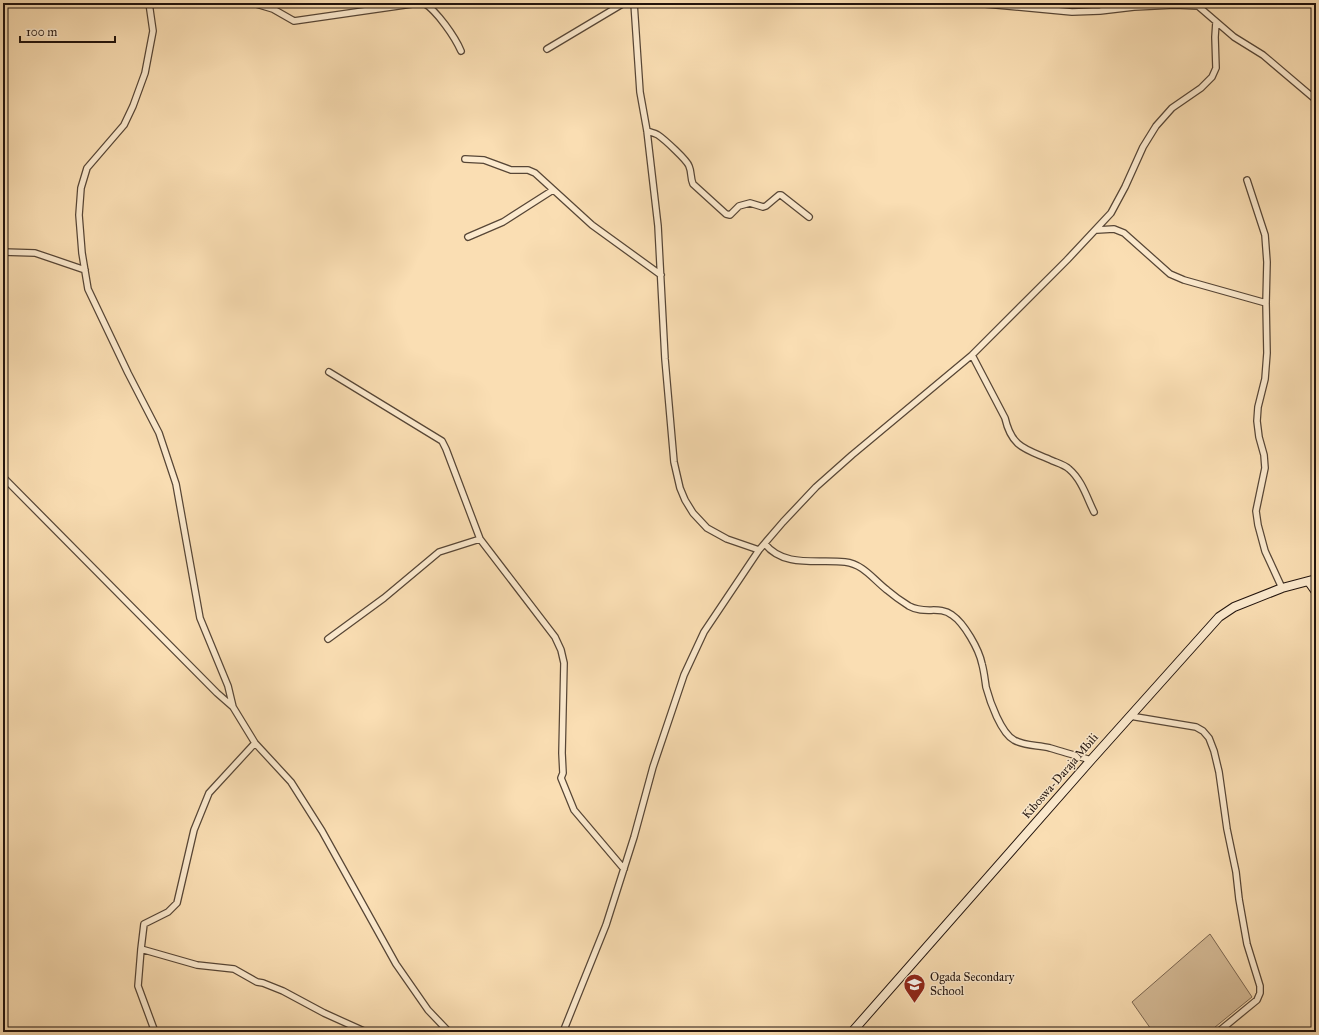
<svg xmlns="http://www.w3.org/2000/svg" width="1319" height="1035" viewBox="0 0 1319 1035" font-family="'IM FELL Great Primer',serif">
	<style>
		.pitch { fill: #d5bb97; stroke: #7b6752 }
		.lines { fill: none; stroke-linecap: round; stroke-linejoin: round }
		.minor-casing { stroke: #574636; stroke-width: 8 }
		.secondary-casing { stroke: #21130d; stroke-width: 10 }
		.minor { stroke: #fceace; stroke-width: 5.5 }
		.secondary { stroke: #fceace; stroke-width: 8 }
		.labels { text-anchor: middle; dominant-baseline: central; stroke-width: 3; stroke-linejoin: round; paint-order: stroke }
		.street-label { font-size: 12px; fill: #21130d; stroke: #fceace }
		.poi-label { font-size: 12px; fill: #21130d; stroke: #fceace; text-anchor: start }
	</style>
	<rect width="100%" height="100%" fill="#fadeb3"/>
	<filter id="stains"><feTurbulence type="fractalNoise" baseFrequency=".005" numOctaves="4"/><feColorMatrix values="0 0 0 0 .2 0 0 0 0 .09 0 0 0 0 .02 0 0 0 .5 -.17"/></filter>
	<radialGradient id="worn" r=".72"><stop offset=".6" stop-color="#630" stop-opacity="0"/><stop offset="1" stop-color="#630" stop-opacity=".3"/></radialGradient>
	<path class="pitch" d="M1210 934 1252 997 1209 1032H1153L1132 1002Z"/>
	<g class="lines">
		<defs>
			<path id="minor" d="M149 3 153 31 145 73 133 106 124 125 87 168 81 188 79 215 82 253 88 289 128 373 159 433 176 484 200 618 228 686 233 707 255 743 291 782 322 831 396 964 428 1010 449 1032
				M253 3 273 9 294 21 419 3
				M424 3C437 11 455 37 461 51
				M974 3 1072 12 1100 11 1134 7 1175 5 1198 6
				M1197 3 1198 6 1234 37 1263 55 1316 100
				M547 49 624 3
				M647 131C650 132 655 133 658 135 664 139 687 160 689 166 692 173 690 177 693 184L726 214 730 215 739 206 750 203 763 207 766 206 779 195H781L809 217
				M465 159 484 160 511 170H528L535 173 592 225 661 275
				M1247 180 1265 235 1267 262 1266 303 1267 353 1265 379 1258 407 1257 421 1259 437 1264 455 1265 468 1256 511 1258 525 1265 551 1282 588
				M1097 230 1114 229 1124 233 1170 274 1184 280 1266 303
				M468 237 503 222 553 190
				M3 252 35 253 85 270
				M972 355 1005 418C1012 449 1027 449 1053 461 1058 463 1065 465 1069 469 1082 480 1087 498 1094 512
				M329 372 442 441 446 449 480 539 555 637 561 650 564 663 562 753 563 773 561 778 574 810 624 869
				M3 477 217 693 233 707
				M765 544C784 568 818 559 845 562 863 564 873 579 887 590 894 596 901 601 909 606 925 615 939 605 952 615 964 623 979 649 982 664 984 671 985 680 986 687 990 702 1001 733 1014 740 1024 746 1038 745 1050 748 1063 752 1077 756 1091 760
				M759 550 783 522 816 487 852 455 972 355 1067 260 1111 213 1125 187 1143 147 1156 126 1172 108 1201 88 1212 77 1216 68 1215 37 1216 22
				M328 639 384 598 439 552 480 539
				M1130 716 1196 727 1203 731 1209 738 1214 751 1219 772 1227 829 1236 872 1239 899 1247 944 1260 986V993L1257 1000 1218 1032
				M141 949 197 965 234 969 257 982 263 983 283 991 324 1013 366 1032
				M155 1032 138 986 141 949 144 924 168 912 177 903 194 830 209 793 255 743
				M563 1032 606 925 634 837 653 767 684 675 704 632 759 550 727 539 707 528 693 513 685 500 680 488 674 462 665 359 658 226 647 131 640 92 634 3"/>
			<path id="secondary" d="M1309 582 1316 592
				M852 1032 1091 760 1219 617 1234 607 1282 588 1316 579"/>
		</defs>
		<use href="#minor" class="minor-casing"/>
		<use href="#secondary" class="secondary-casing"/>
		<use href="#minor" class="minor"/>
		<use href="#secondary" class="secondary"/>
	</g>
	<defs>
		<symbol id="school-pin" viewBox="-11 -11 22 30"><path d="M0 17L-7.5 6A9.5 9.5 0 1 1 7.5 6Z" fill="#8f2418" stroke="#fceace"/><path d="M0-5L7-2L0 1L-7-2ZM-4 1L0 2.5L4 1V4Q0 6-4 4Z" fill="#fff"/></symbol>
	</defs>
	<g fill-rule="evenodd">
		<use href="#school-pin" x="902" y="972" width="25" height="34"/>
	</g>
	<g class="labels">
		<g class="street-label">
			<text transform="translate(1060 776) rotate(-49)">Kiboswa-Daraja Mbili</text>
		</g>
		<g class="poi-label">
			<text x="930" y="977">Ogada Secondary<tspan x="930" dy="14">School</tspan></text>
		</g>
	</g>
	<rect width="1319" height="1035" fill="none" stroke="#fadeb3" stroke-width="16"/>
	<rect x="4" y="4" width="1311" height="1027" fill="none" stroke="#21130d" stroke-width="2"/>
	<rect x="8" y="8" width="1303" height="1019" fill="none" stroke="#21130d"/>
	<path d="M20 36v6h95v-6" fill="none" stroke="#21130d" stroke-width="2"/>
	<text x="26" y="36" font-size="12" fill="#21130d" stroke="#fceace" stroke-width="3" paint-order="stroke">100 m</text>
	<rect width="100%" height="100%" filter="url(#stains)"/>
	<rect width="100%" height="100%" fill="url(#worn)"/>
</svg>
